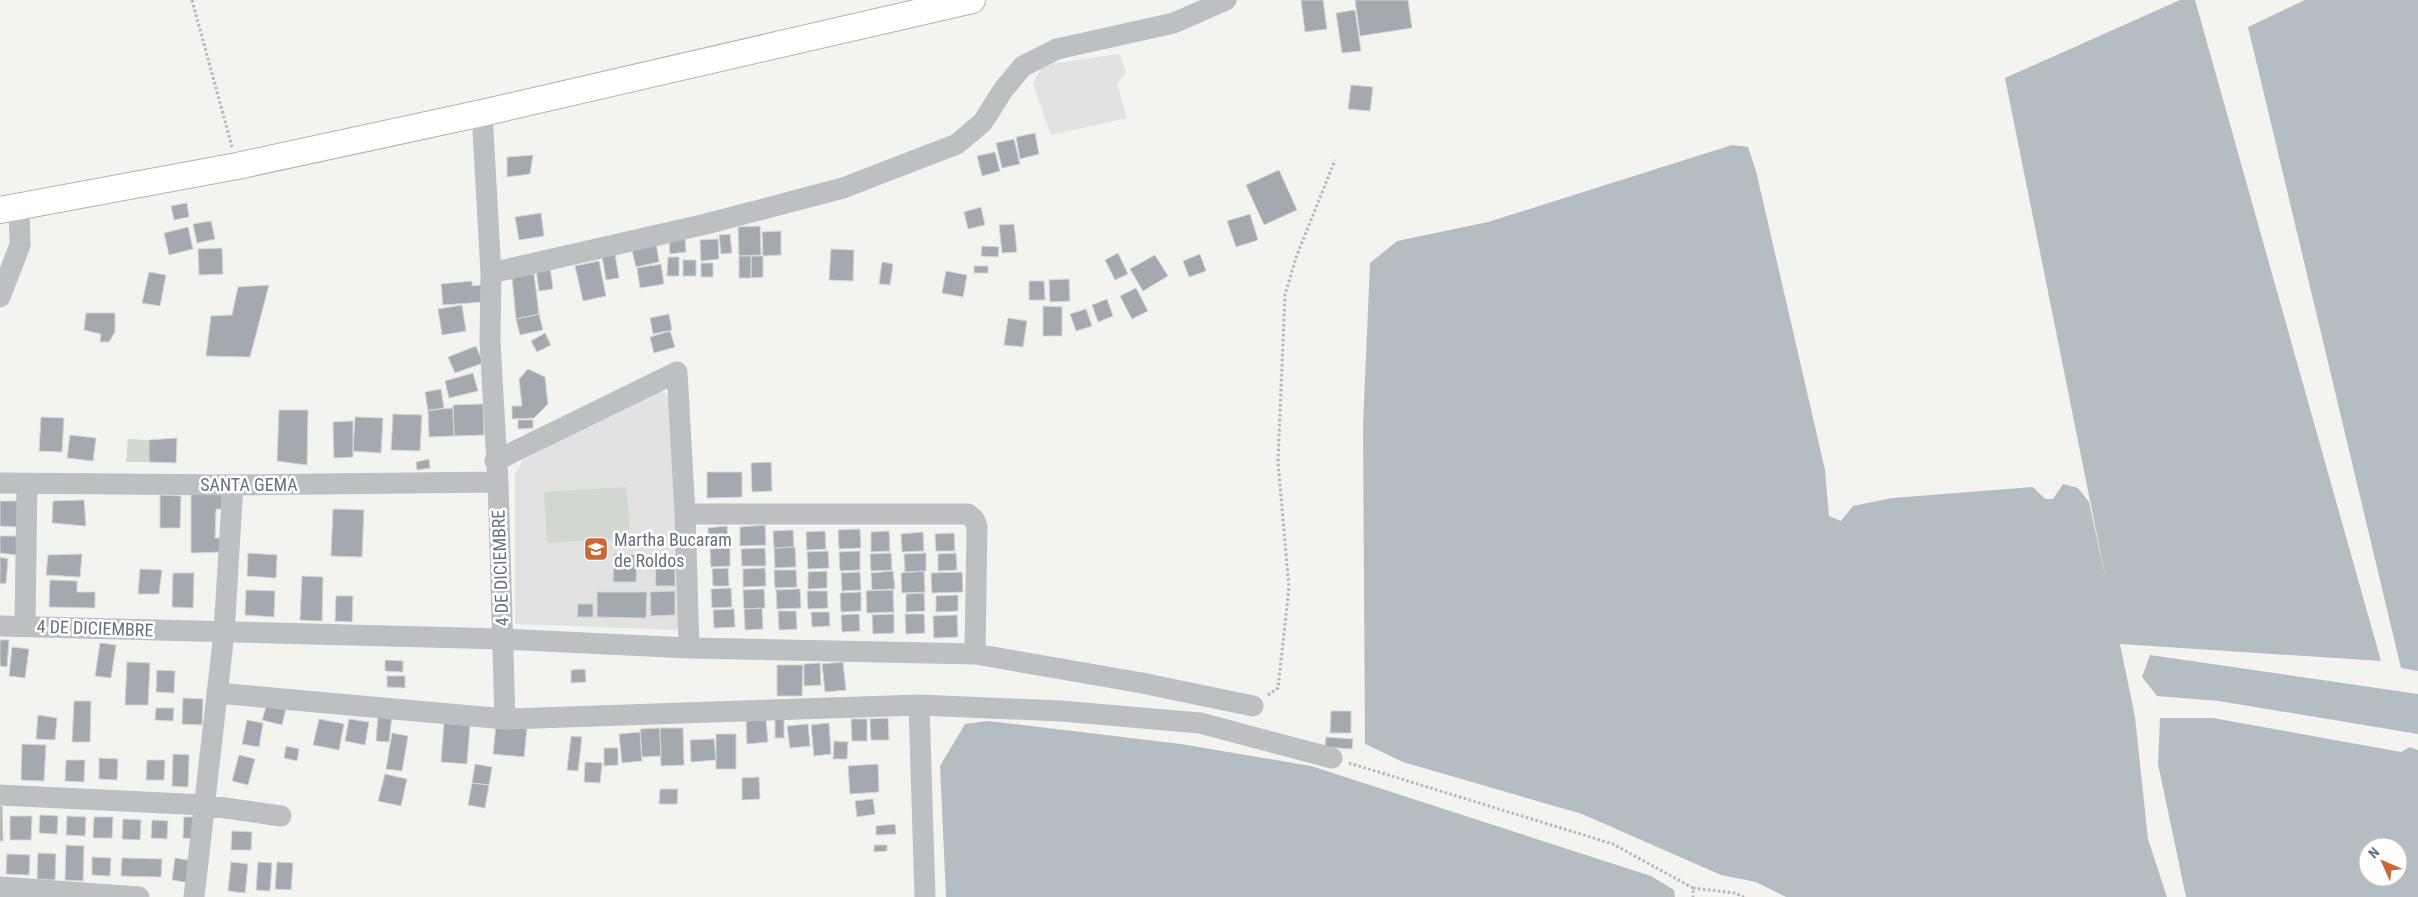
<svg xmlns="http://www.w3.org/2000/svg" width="2418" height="897" viewBox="0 0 2418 897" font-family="'Roboto Condensed',sans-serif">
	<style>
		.built { fill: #e1e2e1 }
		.green { fill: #d2d8d0 }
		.water { fill: #b4bec2; fill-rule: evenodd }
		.building { fill: #a3a9ae; stroke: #d5d5d3 }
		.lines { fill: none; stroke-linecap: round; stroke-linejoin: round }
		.major-casing { stroke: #afb2b6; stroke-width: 28 }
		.path { stroke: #b5b7ba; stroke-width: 3; stroke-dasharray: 2.5 2.5; stroke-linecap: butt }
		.minor { stroke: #bdc0c3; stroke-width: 21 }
		.major { stroke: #fff; stroke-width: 26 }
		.labels { text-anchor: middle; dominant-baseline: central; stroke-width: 5; stroke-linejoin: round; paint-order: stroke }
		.street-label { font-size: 18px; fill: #66717d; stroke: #fff }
		.poi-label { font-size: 18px; fill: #66717d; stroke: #fff; text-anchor: start }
	</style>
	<rect width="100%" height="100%" fill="#f3f3f0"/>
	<path class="built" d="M1119 54 1126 72 1117 85 1127 118 1051 135 1033 84 1043 65Z
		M651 390H662L671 400 680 630 515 624V474L523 460Z"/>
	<path class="green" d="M128 439 149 440V462H126Z
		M627 487 630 538 547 543 544 492Z"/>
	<path class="water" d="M2180 0H2195L2381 661 2120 644 2135 717 2148 839 2167 897H1786L1756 882 1721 875 1582 814 1403 762 1365 744 1363 425 1370 263 1397 241 1488 222 1732 145 1748 147 1756 171 1825 470 1829 516 1841 521 1853 506 1892 498 2033 487 2045 499H2053L2063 484 2078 488 2089 502 2107 585 2005 78Z
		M2305 0H2418V671L2401 668 2248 27Z
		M2150 655 2418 694V734L2219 701 2157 696 2142 677Z
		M2160 718H2213L2401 752 2410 747 2418 750V897H2186L2158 764ZM2368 847H2398V877H2368Z
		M988 721 1181 744 1311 766 1651 876 1674 890 1675 897H946L940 766 965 724Z"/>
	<path class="building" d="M1301 0H1323L1327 29 1305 32Z
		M1355 0H1408L1412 28 1360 36Z
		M1355 10 1361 51 1342 53 1336 13Z
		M1351 85 1373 87 1370 111 1348 109Z
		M1035 133 1039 154 1020 159 1016 137Z
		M1014 139 1020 164 1002 168 996 143Z
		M995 152 1000 171 982 176 977 156Z
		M533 155 530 174 507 177V157Z
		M1279 170 1297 210 1264 225 1246 185Z
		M187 203 189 217 174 220 171 206Z
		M981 207 985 225 968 229 964 212Z
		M541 213 544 236 519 240 515 217Z
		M1250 214 1258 240 1236 247 1227 221Z
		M211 221 215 239 197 243 193 224Z
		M1014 224 1017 252 1002 253 999 225Z
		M760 226 761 255 739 256 738 227Z
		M188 227 193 249 169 255 164 233Z
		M781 231V255L763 256 762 232Z
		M730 234 732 253 721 254 719 235Z
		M685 238 686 252 670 254 669 240Z
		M718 239 719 259 701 261 700 240Z
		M656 242 659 262 636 267 631 247Z
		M982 246 999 247 998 257 981 256Z
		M222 248 223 274 199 275 198 249Z
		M831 249 854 250 853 281 829 280Z
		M1118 253 1128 274 1115 280 1105 260Z
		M615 254 619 278 606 280 602 256Z
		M1200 254 1206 271 1189 277 1183 261Z
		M1155 255 1168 276 1143 291 1130 269Z
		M739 256H751V278H739Z
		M751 256H763V277L751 278Z
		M668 257H679V276H667Z
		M683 260H696V276H683Z
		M599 261 606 296 583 301 575 266Z
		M882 262 893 264 890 285 879 284Z
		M701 263H713V277H701Z
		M661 264 664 284 640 288 637 268Z
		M974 266H988V273H974Z
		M550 267 553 289 539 291 536 269Z
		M946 271 967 275 963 297 942 293Z
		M149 272 166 275 160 306 142 303Z
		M534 274 539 314 516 319 512 277Z
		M1069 279 1070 301 1050 302 1049 280Z
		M472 281V286L482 285 483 302 443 305 441 284Z
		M1029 281H1044L1045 300H1029Z
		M269 285 250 357 206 356 211 316 232 315 238 287Z
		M1136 288 1148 311 1132 319 1120 296Z
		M1107 299 1113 316 1098 322 1092 305Z
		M462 305 466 331 442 335 438 309Z
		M1043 306 1062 307V336H1043Z
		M1086 309 1092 326 1076 331 1070 314Z
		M86 313H115V332L109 342H100L101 334 84 330Z
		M539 314 543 330 520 335 516 319Z
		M669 314 672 330 653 334 650 318Z
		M1008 318 1027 321 1023 347 1004 345Z
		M670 331 675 347 654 353 650 337Z
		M545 333 551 345 537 352 531 341Z
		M476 346 483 363 455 373 448 357Z
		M528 369 545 377 548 404 534 418 512 419V406H522L519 379Z
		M473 373 478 391 449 398 445 381Z
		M441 389 444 408 428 411 425 392Z
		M483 404 484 435 454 436 453 405Z
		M453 408 454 436 429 437 428 410Z
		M279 410H308L307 465 277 461Z
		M393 414 422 415 420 451 391 450Z
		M41 417 64 418 62 452 39 451Z
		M355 417 383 418 381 453 353 451Z
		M518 420H533V428L518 429Z
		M353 421V457L334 458 333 422Z
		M70 435 96 438 93 461 67 458Z
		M177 438 176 463 149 462V440Z
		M429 459 430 468 417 470 416 462Z
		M771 462 772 491 752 492 751 463Z
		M707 472H742V497L707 498Z
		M191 494H222V509H216L215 538H222V552L191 553Z
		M160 495 181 496 180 528H160Z
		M84 500 86 526 52 523 53 501Z
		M0 501H23L19 527 0 526Z
		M333 509 364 510 362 557 331 556Z
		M765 525 766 545 740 546V527Z
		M727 526 728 546 708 547V528Z
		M860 529 861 548 839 549 838 530Z
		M793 530 794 547 774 548 773 531Z
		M825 531 826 549 807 550 806 532Z
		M889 531 890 551 871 552V532Z
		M923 532 924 551 902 552 901 534Z
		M954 533 955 551H936L935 534Z
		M0 536H18L17 555 0 553Z
		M795 547 796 567 775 568 774 548Z
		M730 548V566L711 567 710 549Z
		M765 548 766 566H742L741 549Z
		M828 551 829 568 808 569 807 552Z
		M860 551V570L840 571 839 552Z
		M248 553 277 555 276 578 247 576Z
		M891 553 892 570 871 571 870 554Z
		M926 553V571L905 572 904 554Z
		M956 553 957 570 938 571V554Z
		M82 554 80 577 46 575 48 555Z
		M614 554 637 555 636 582H613Z
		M0 557 8 559 6 583 0 584Z
		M655 563H675V586H656Z
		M728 568 729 586H713L712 569Z
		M765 568 766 586 743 587V569Z
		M140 569 162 570 159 594H138Z
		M774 570H796L797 587 775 588Z
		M827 571V588L808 589V572Z
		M893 571 895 589 872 590 871 573Z
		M924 571 925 592 902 593 901 573Z
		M860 572 861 590 842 591 841 573Z
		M962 572 963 592 932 593 931 573Z
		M173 573H194L193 608 172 607Z
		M302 576 323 577 322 621 300 620Z
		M50 580 77 581V592H95V608L49 607Z
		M731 588 732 607 712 608 711 589Z
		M764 589 765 608 744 609 743 590Z
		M800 589 801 608 777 609 776 590Z
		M246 590 275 591 274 617 245 615Z
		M893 590 894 612 867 613 866 591Z
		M675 591V615L651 616 650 592Z
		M807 591H827L828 608 808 609Z
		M597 592H647L646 618 597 617Z
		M861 592V611L841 612 840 593Z
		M924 593 925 611 906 612V594Z
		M958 595V611L936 612V596Z
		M336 596H353L352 622 335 621Z
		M578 604H593V617H577Z
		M762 608 763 629 745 630 744 609Z
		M734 609 735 627 714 628 713 610Z
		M778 611H796L797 629 779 630Z
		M811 612H829L830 626 812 627Z
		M859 614 860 631 842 632 841 615Z
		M894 614V633L873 634 872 615Z
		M905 614H924L925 633 906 634Z
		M957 615 958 637 934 638 933 616Z
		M0 640H9L7 667 0 666Z
		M100 643 116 645 111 678 95 676Z
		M12 647 29 649 25 678 9 676Z
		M385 660 403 661V672L385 671Z
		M127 662 150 663 148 705H125Z
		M843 662 846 690 825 692 822 664Z
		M820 663 821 685 804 686V664Z
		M777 665H803L802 696H777Z
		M585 669 586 682 571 683V670Z
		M157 670 175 671 174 693 156 692Z
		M387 676H405V688L387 687Z
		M183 698 203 699 202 725 182 724Z
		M74 701H91L90 742H72Z
		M267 704 286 709 282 725 262 720Z
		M156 708H174L173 721 155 720Z
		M1331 711H1351V733H1330Z
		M38 715 57 718 55 740 36 739Z
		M378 715 392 716 389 742 376 741Z
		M775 717H784V738H775Z
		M888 718 889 740H871L870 719Z
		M319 719 344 724 339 750 313 745Z
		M349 719 369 722 365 745 345 741Z
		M851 719H867V741H852Z
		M247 720 263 723 259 747 242 744Z
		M766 720 768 742 747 744 746 721Z
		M444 723 470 725 467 764 441 762Z
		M829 723 831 754 814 756 811 725Z
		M808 724 810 746 790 748 787 726Z
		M496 726 527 729 524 757 493 754Z
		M660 728H683L684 765 661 766Z
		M660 728 661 756 642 757 640 729Z
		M640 732 642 761 622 763 619 734Z
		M392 733 408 736 402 771 386 769Z
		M716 734H736V769H716Z
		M571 736 582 737 578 771 567 770Z
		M1326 737 1353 739 1352 749 1325 747Z
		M714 739 716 760 691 762 690 740Z
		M834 741 848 742 847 759H833Z
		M22 744 46 745 44 781 21 780Z
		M286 746 299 749 297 761 284 758Z
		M604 748H618V765L604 766Z
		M173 754 189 755 188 787 172 786Z
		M239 755 255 759 248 785 232 781Z
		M99 758 118 759 117 780 99 779Z
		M66 760H85L84 782 65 781Z
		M147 760H165L164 780H146Z
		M585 762 602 763 600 783 584 782Z
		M475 764 492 767 489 785 472 783Z
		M878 764 879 792 850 794 848 766Z
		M385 774 407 779 401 806 378 801Z
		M759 777 760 799 742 800V778Z
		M472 783 489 785 485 808 468 805Z
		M660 789H678L677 804H659Z
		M873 799 875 814 857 817 855 801Z
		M0 806H2L3 841H0Z
		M40 815 58 816 57 834 39 833Z
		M10 816H32L31 840H10Z
		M67 816 86 817 85 836 66 835Z
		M94 817H113L112 838H93Z
		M184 817H198L197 839 183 838Z
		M123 819 141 820 140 840 122 839Z
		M152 820 168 821 167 839 151 838Z
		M895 824 896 834 876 835V826Z
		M232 831 252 832 251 850H231Z
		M66 845 84 846 83 881 65 880Z
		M874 845H887V851L874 852Z
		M38 853 56 854 55 880 37 879Z
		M7 854 30 855 29 875 6 874Z
		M92 857 111 858 110 876 92 875Z
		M122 858 162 859 161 877 121 876Z
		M175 858 193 861 190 883 172 880Z
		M231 862 248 864 245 893 228 891Z
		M258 862 272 863 270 891 256 890Z
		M277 862 293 863 291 890 275 889Z"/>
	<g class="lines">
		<defs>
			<path id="major" d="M0 210 237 166 482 113 972 0"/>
		</defs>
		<use href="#major" class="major-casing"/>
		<path class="path" d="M192 0 232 147
			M1268 695 1278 688 1289 588 1278 462 1285 294 1297 255 1335 160
			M1349 763 1613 844 1693 888V897
			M1693 888 1735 893 1744 897"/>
		<path class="minor" d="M482 113 491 273 490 342 498 482 505 719
			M491 273 706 224 843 188 957 144 983 122 1003 90 1023 66 1057 49 1174 23 1226 0
			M0 297 20 245 19 205
			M495 461 677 372 685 514 689 648
			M0 483 233 485 498 482
			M685 514H968L974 519 977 526 975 654
			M25 625 27 483
			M0 626 503 639 689 648 975 654 1142 683 1253 706
			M217 693 505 719 919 705
			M0 795 204 805 281 816
			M0 887 139 897
			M194 897 224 633 233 485
			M925 897 919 705 1061 711 1200 723 1332 758"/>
		<use href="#major" class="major"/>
	</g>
	<defs>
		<symbol id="school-square" viewBox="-11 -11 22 22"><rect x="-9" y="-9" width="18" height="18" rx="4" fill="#cc6538" stroke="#fff"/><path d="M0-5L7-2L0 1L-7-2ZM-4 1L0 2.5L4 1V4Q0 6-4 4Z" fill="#fff"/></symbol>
	</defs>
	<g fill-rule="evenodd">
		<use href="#school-square" x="582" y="535" width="28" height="28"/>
	</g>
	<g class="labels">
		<g class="street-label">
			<text x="249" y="484">SANTA GEMA</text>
			<text transform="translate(500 568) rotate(-92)">4 DE DICIEMBRE</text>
			<text transform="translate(95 628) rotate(2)">4 DE DICIEMBRE</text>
		</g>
		<g class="poi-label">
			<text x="614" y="539">Martha Bucaram<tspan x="614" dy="21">de Roldos</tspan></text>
		</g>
	</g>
	<g transform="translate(2383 862) rotate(315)"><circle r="24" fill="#ffffff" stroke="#c2c6cb"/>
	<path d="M0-4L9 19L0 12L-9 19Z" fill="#cc6538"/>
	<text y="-8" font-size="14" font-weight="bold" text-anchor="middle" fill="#66717d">N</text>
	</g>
</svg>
